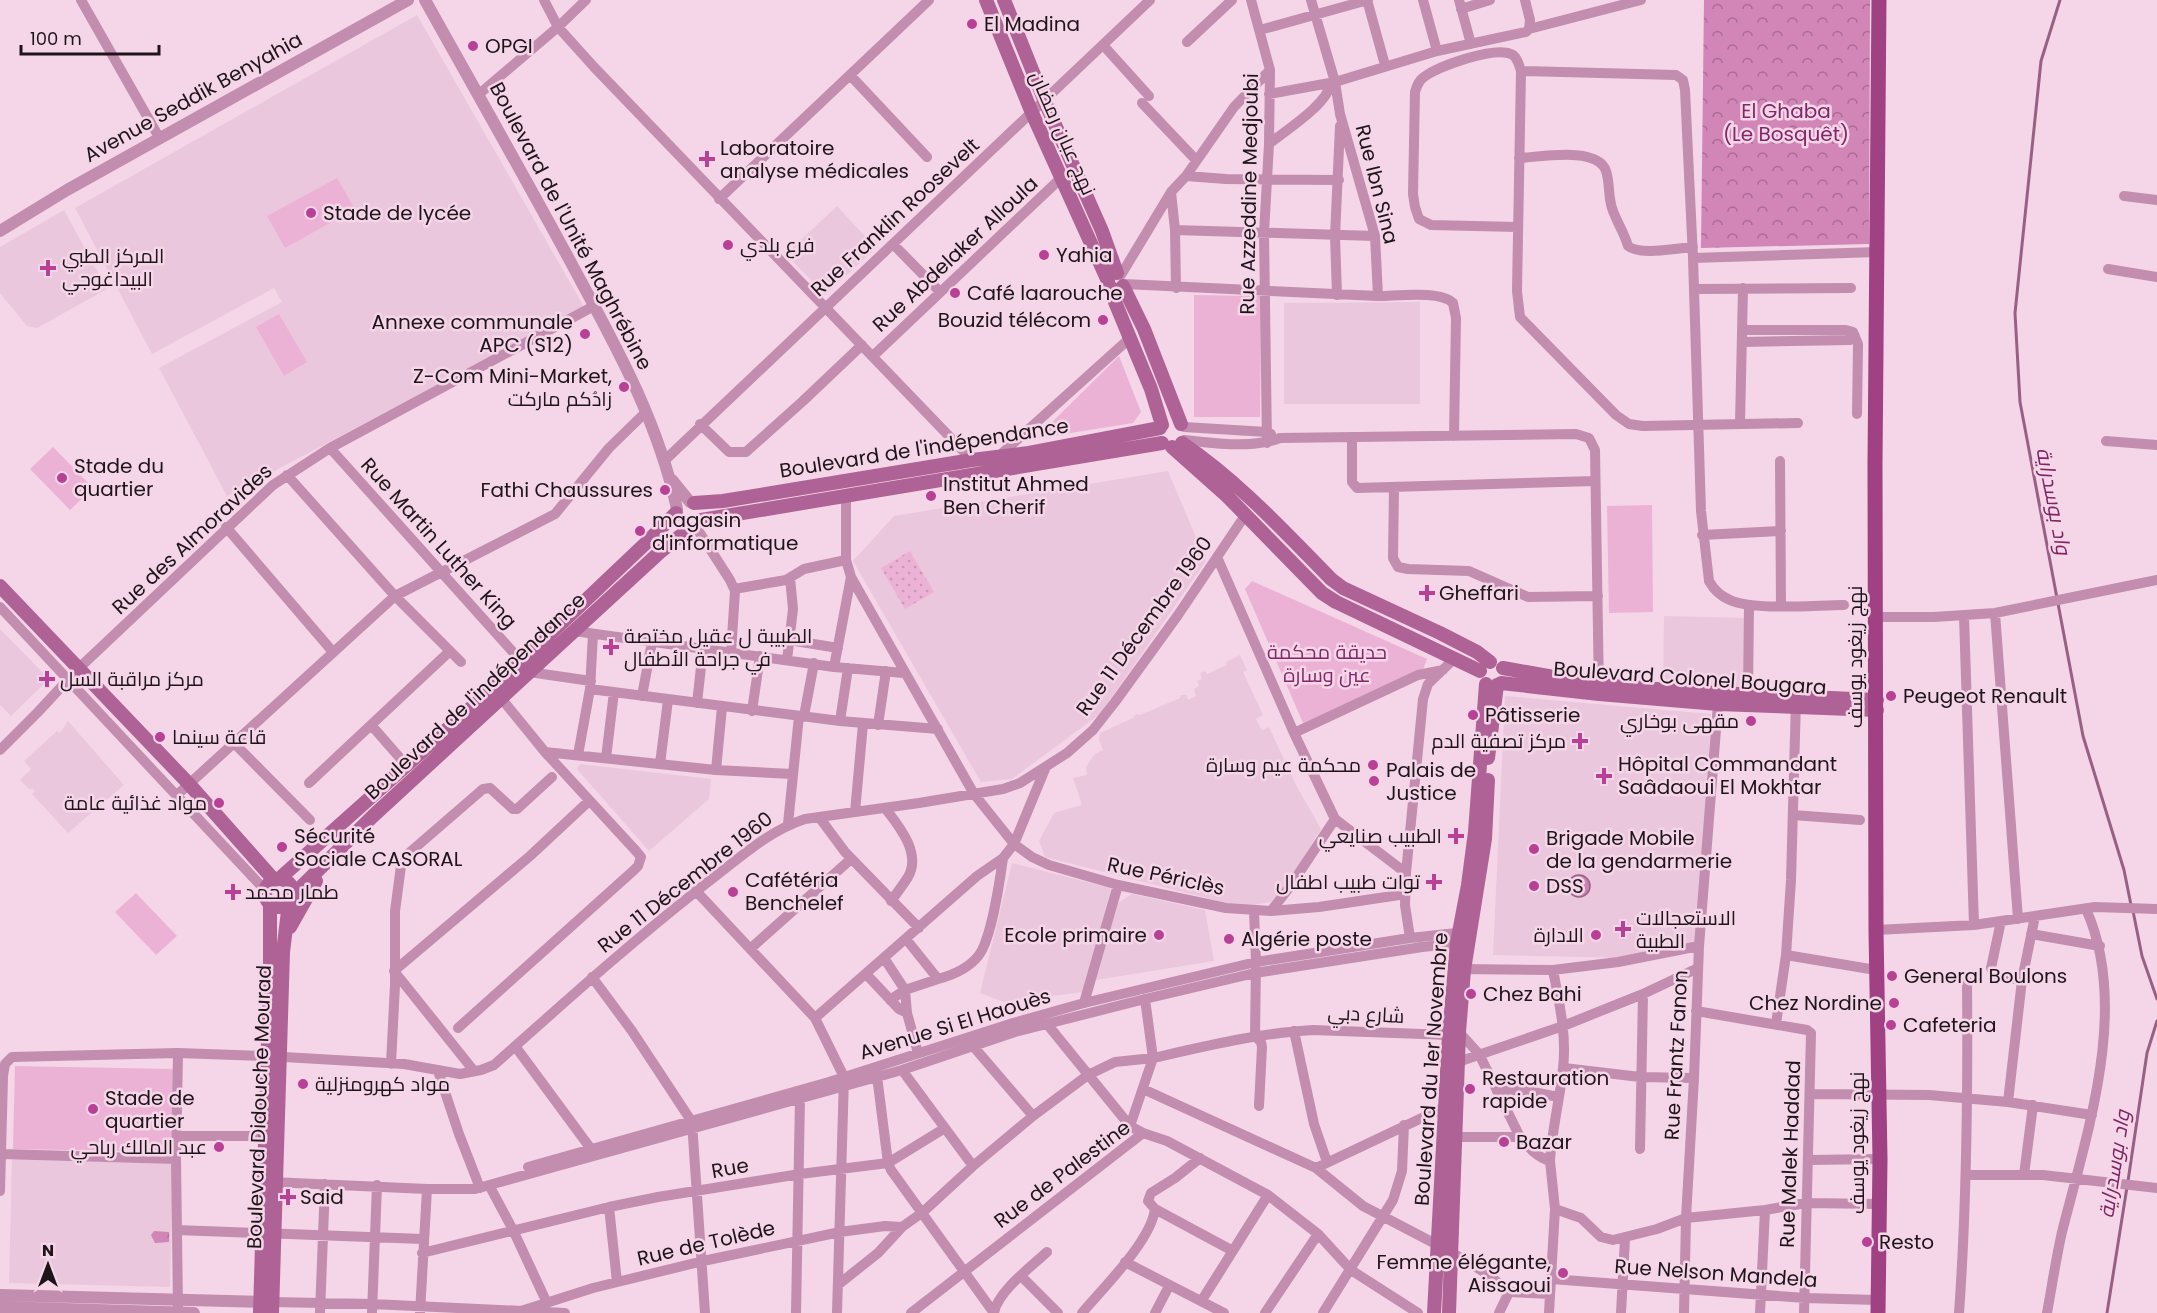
<svg xmlns="http://www.w3.org/2000/svg" width="2157" height="1313" viewBox="0 0 2157 1313" font-family="Poppins,Cairo,sans-serif">
	<style>
		.built { fill: #ebc7dd }
		.forest { fill: url(#forest-crowns) }
		.park { fill: url(#park-dots) }
		.garden { fill: #ecb2d6 }
		.water { fill: #ce81b3; stroke: #996085; stroke-width: 1.5 }
		.lines { fill: none; stroke-linecap: round; stroke-linejoin: round }
		.stream { stroke: #996085; stroke-width: 3 }
		.minor { stroke: #c28dae; stroke-width: 10 }
		.tertiary { stroke: #c28dae; stroke-width: 12 }
		.secondary { stroke: #af6295; stroke-width: 14 }
		.primary { stroke: #a04183; stroke-width: 15 }
		.poi-dot { fill: #b84095; stroke: #f4d6e8; stroke-width: 2 }
		.labels { text-anchor: middle; dominant-baseline: central; stroke-width: 5; stroke-linejoin: round; paint-order: stroke }
		.poi-label { font-size: 20px; fill: #1e141a; stroke: #f4d6e8; text-anchor: start }
		.street-label { font-size: 20px; fill: #1e141a; stroke: #f4d6e8 }
		.park-label { font-size: 20px; fill: #822868; stroke: #f4d6e8 }
		.water-label { font-size: 21px; font-style: italic; fill: #7e2465; stroke: #f4d6e8 }
	</style>
	<defs>
		<pattern id="forest-crowns" width="20" height="18" patternUnits="userSpaceOnUse" patternTransform="scale(1.5)"><rect width="20" height="18" fill="#d285b7"/><path d="M2 6a3 3 0 1 1 6 0M12 15a3 3 0 1 1 6 0" fill="none" stroke="#aa6c94"/></pattern>
		<pattern id="park-dots" width="8" height="8" patternUnits="userSpaceOnUse" patternTransform="scale(1.5)"><rect width="8" height="8" fill="#ecb2d6"/><path d="M2 2h.1M6 6h.1" fill="none" stroke="#ca98b7" stroke-width="1.8" stroke-linecap="round"/></pattern>
	</defs>
	<rect width="100%" height="100%" fill="#f4d6e8"/>
	<path class="built" d="M417 15 584 307 227 496 159 368 282 302 274 288 152 354 75 208Z
		M837 206 876 248 825 295 786 254Z
		M64 210 107 289 37 328 27 326 0 293V247Z
		M1420 302V404H1284V303Z
		M1168 471 1206 561 1100 714 1012 779 981 782 853 561 894 516Z
		M1664 616 1748 618 1746 691 1663 688Z
		M0 629 49 679 11 716 0 705Z
		M1240 655 1247 670 1243 672 1263 715 1256 719 1260 727 1262 730 1269 727 1296 785 1321 829 1276 901 1242 907 1045 857 1039 841 1054 813 1082 805 1073 778 1087 775 1086 767 1095 754 1103 750 1099 740 1100 733 1133 718 1136 714 1140 715 1180 698 1181 695H1186L1188 700 1196 696 1194 689 1199 686 1197 681 1202 679 1200 673 1205 671 1207 674 1227 665 1226 662Z
		M1505 696 1711 714 1698 946 1627 958 1493 955Z
		M68 721 124 785 68 833 32 794 35 791 32 788 30 790 20 780 31 769 24 761 57 731 60 733Z
		M580 764 711 779 709 799 649 851 577 769Z
		M1012 863 1111 888 1084 992 1004 1002 980 993Z
		M1132 894 1205 910 1214 961 1096 980 1118 903Z
		M12 1159 173 1164 170 1287 9 1283Z"/>
	<path class="forest" d="M1704 0H1870L1869 244 1701 248Z
		M154 1231 169 1232V1242L155 1243 151 1235Z"/>
	<path class="park" d="M910 551 934 592 905 609 881 568Z"/>
	<path class="garden" d="M337 178 355 209 285 248 267 216Z
		M1194 295 1261 296 1260 417H1194Z
		M279 314 307 362 284 376 256 327Z
		M1119 356 1141 412 1133 423 1040 438 1039 435Z
		M53 447 93 488 70 510 30 469Z
		M1652 505 1653 612 1609 613 1607 506Z
		M1252 581 1427 659 1422 672 1303 723 1245 589Z
		M136 893 177 936 156 955 115 912Z
		M15 1066 173 1069 171 1152 13 1149Z"/>
	<path class="water" d="M1568 886a11 11 0 1 1 22 0a11 11 0 1 1-22 0Z"/>
	<g class="lines">
		<path class="stream" d="M2060 0 2041 61 2015 313 2020 402 2083 736 2124 870 2131 905
			M2133 911 2142 956 2157 999
			M2128 1181 2147 1053 2157 1021
			M2107 1313 2127 1187"/>
		<path class="minor" d="M81 0 160 139
			M544 0 558 27 594 67 972 460
			M1251 0 1270 70 1269 144 1264 233 1267 443
			M1311 0 1335 82 1437 51 1526 32 1529 29 1530 20 1525 0
			M1367 0 1385 65
			M1423 0 1437 51
			M1459 0 1471 44
			M1461 9 1490 0
			M1529 29 1641 0
			M1260 30 1368 0
			M1187 42 1232 0
			M1103 45 1149 96
			M1521 71 1676 75 1683 80 1685 90 1693 258
			M850 75 927 157
			M1269 94 1335 82 1340 114 1375 236 1378 296C1396 296 1441 290 1453 303L1456 318 1454 436
			M478 95 558 27 586 0
			M1142 103 1196 160
			M1269 144C1286 130 1327 105 1331 83
			M1519 158C1540 157 1598 146 1606 171 1610 183 1608 196 1612 208 1616 221 1624 232 1628 246 1640 256 1677 248 1693 247
			M1186 176 1226 179 1339 180
			M1171 192 1175 230 1176 288
			M2124 196 2157 200
			M719 199 929 0
			M1518 227 1431 225 1419 219 1415 207 1413 194 1415 92C1417 86 1418 81 1424 77 1439 66 1496 45 1513 55 1518 59 1519 65 1521 71L1517 291 1520 317 1616 415 1629 424 1643 426 1798 423
			M1175 230 1375 236
			M893 244 940 292
			M2108 269 2157 277
			M1121 275 1171 192 1186 176 1234 107 1270 70
			M1124 284 1378 296
			M1694 289 1851 288
			M1337 295 1335 236 1340 126
			M1742 330H1846L1853 332 1858 344 1857 414
			M1742 342 1850 340 1855 336
			M873 356 1061 178
			M1740 423 1743 288
			M700 424 729 452H746L803 401 862 345
			M1184 427 1267 432 1271 434
			M1352 437V482L1357 488 1595 481
			M1184 440C1214 443 1251 449 1280 438L1576 434 1589 438 1595 450 1599 692
			M2106 441 2157 445
			M330 448 521 661
			M998 457 1130 338
			M664 461 1150 0
			M1780 461 1781 605
			M287 475 395 596 461 662
			M1394 488 1393 558 1398 567 1408 569 1469 571 1528 597 1598 596
			M846 496V560L851 577 974 794 1014 844 1032 857 1049 865 1118 885 1226 908 1271 911 1289 888 1335 819
			M226 527 333 652
			M696 527 730 580 735 591 731 653
			M1702 535 1781 531
			M1217 557 1294 733 1335 819 1406 873 1423 699 1428 684 1454 659
			M734 589 786 580 804 569 846 560
			M1844 605C1815 605 1754 611 1730 600 1720 596 1714 590 1709 581L1701 511 1693 258 1877 252
			M0 607 265 890
			M1995 613 2018 919
			M1964 616 1974 925
			M1876 617H1934L1995 613 2157 580
			M574 631 834 667 851 577
			M789 640 838 648
			M787 660 793 609 790 578
			M834 667 904 673
			M529 672 591 681
			M590 689 840 721 938 729
			M1748 694 1749 605
			M642 696 652 642
			M1796 700 1791 880 1786 955 1876 970
			M697 703 703 649
			M752 711 760 656
			M804 716 814 663
			M840 721 848 668
			M878 725 886 671
			M372 726 407 766
			M1294 733 1418 675 1443 670
			M233 742 310 820
			M0 750 38 712 77 670 273 485 330 448 594 306
			M545 752 716 770 792 774
			M578 755 590 689 593 634
			M606 758 614 692
			M660 764 668 700
			M716 770 722 707
			M309 783 450 651
			M177 795 395 596 555 514 609 448 646 412
			M885 808C898 825 922 853 908 877 903 885 897 893 891 901
			M855 812 863 724
			M1793 815 1860 820
			M819 817 845 852 919 928
			M788 824 799 716
			M1406 873 1405 905 1410 938
			M696 891 815 1018 844 1077 837 1313
			M1254 911 1256 962 1255 1036 1261 1042 1262 1047 1259 1106
			M1271 911 1319 907 1406 894
			M2001 921 1991 968 1995 976 2022 980
			M1876 930 1974 925 2095 907 2157 909
			M2031 934 2100 946
			M906 939 938 979C953 975 970 967 979 955 991 939 1000 880 1003 858
			M750 949 851 859
			M884 958 905 990 907 1013 918 1053
			M1458 969 1553 970 1618 962 1699 946
			M866 974 899 1009 907 1013
			M592 977 632 1031 692 1122 705 1313
			M890 1000 905 990 938 979
			M1084 1003 1118 885
			M1696 1011 1807 1030 1811 1033 1804 1313
			M815 1018 977 876 1003 858 1014 844 1045 769
			M1047 1024 1130 1126
			M1776 1024 1786 955
			M458 1028 633 871 638 866 641 857 636 851 545 752 501 698
			M1294 1031 1314 1124 1327 1162
			M515 1046 591 1149
			M973 1046 1033 1116
			M1458 1062 1563 1026 1643 994 1698 968
			M391 1064 395 985V911L401 866 409 853 483 789 490 788 513 809H517L552 777
			M1564 1068 1640 1077 1694 1078
			M902 1070 973 1166
			M438 1071 459 1134 480 1188
			M474 1071 394 971 530 856 589 801
			M877 1076 888 1163 891 1170 994 1313
			M1143 1089 1316 1168
			M1497 1091 1523 1090 1558 1097
			M1810 1094 1929 1095 2008 1102 2092 1115
			M2008 1102 2022 980 2035 916
			M1451 1107H1445L1316 1168 1363 1206 1451 1252 1489 1275 1509 1292 1550 1294
			M1143 1133 1130 1126 1153 1058C1206 1046 1259 1033 1313 1030L1449 1035 1459 1032 1479 1054 1520 1137C1529 1148 1537 1157 1550 1161L1555 1209 1549 1313
			M177 1136H273
			M1448 1137H1520
			M1640 1149 1643 994
			M1 1154 176 1159
			M1808 1160 1880 1159
			M1550 1161C1552 1129 1560 1099 1563 1068 1567 1035 1559 1002 1553 970
			M528 1167 829 1082 1013 1023 1084 1003 1256 962 1410 938 1466 932
			M1966 1175H2043L2157 1188
			M2024 1175 2033 1105
			M271 1182 427 1189H475L902 1070 1015 1032 1145 999 1255 973 1422 947 1462 943
			M489 1185 513 1230 547 1303
			M0 1191 3 1076 5 1064 12 1057 178 1053 267 1056 404 1064 460 1074 481 1070 494 1065C567 1000 639 935 717 875 744 854 771 830 805 819L919 803 1003 789 1020 783 1067 753 1093 730 1115 702 1178 615 1246 514
			M609 1207 617 1282
			M1155 1209 1233 1251
			M1555 1209 1581 1218 1601 1237 1613 1240 1657 1229 1686 1218 1765 1210 1806 1203 1879 1204
			M177 1230 423 1239
			M422 1253 609 1207 658 1197 800 1174 888 1163 945 1128
			M1125 1262 1224 1313
			M1021 1276 1058 1313
			M1551 1279 1805 1298 1878 1300
			M839 1284 878 1253 902 1227 923 1212 973 1166 1033 1116 1088 1075 1115 1062 1153 1058 1145 999
			M1202 1300 1268 1195
			M272 1302 372 1304 565 1313
			M178 1308 176 1159 178 1053
			M521 1311 593 1288 703 1261 840 1232 885 1226 902 1227
			M320 1313 325 1184
			M372 1313 377 1185
			M420 1313 427 1189
			M796 1313 800 1098
			M911 1313 1143 1133 1167 1141 1268 1195 1318 1234 1351 1270 1418 1313
			M994 1313C997 1292 1032 1266 1047 1252
			M1082 1313C1103 1288 1151 1241 1155 1209L1148 1201 1151 1193 1175 1178 1200 1158
			M1155 1313 1169 1286
			M1265 1313 1318 1234
			M1323 1313 1393 1200 1402 1171 1404 1125
			M1499 1313 1509 1292
			M1621 1313 1625 1239
			M1684 1313 1686 1218 1694 1078 1699 946 1718 704 1716 697
			M1760 1313 1765 1210
			M1959 1313C1967 1202 1968 1092 1967 981
			M2047 1313C2052 1286 2056 1258 2062 1232 2087 1133 2130 1007 2086 909"/>
		<path class="tertiary" d="M425 0C473 86 522 172 569 259 613 341 657 417 677 509
			M0 231 67 190 408 0
			M672 480 690 502
			M0 1295 269 1302
			M0 1307 194 1313"/>
		<path class="secondary" d="M986 0 1032 113 1108 281
			M1004 0 1045 102 1102 231 1117 273
			M1123 286 1144 329 1181 424
			M1113 289 1115 302 1151 389 1162 425
			M1182 443C1238 481 1283 530 1331 579L1343 588 1440 633 1477 652 1490 662
			M1172 447 1227 496 1322 593 1336 602 1480 671
			M694 503 723 501 972 460 1029 453 1160 428
			M701 520 1162 443
			M0 586 189 784 274 880
			M1503 668 1599 685 1714 693 1877 700
			M1501 683 1599 694 1718 704 1877 710
			M1488 758 1497 685
			M279 879 490 691 647 542 676 513
			M265 893a14 14 0 1 1 28 0a14 14 0 1 1-28 0Z
			M292 896 373 816 660 552 689 529
			M290 927 316 881
			M260 1313 270 972V904
			M272 1313 283 952 289 903
			M1434 1313 1449 1035 1457 943 1468 885 1475 832 1486 684
			M1449 1313 1459 1032 1464 970 1485 839 1488 780"/>
		<path class="primary" d="M1878 1313 1880 1159 1876 930 1875 464 1879 0"/>
	</g>
	<g class="poi-dot">
		<circle cx="972" cy="24" r="6"/>
		<circle cx="473" cy="46" r="6"/>
		<path d="M704 150h6v6h6v6h-6v6h-6v-6h-6v-6h6z"/>
		<circle cx="311" cy="213" r="6"/>
		<circle cx="728" cy="245" r="6"/>
		<circle cx="1044" cy="255" r="6"/>
		<path d="M45 259h6v6h6v6h-6v6h-6v-6h-6v-6h6z"/>
		<circle cx="955" cy="293" r="6"/>
		<circle cx="1103" cy="320" r="6"/>
		<circle cx="585" cy="334" r="6"/>
		<circle cx="624" cy="387" r="6"/>
		<circle cx="62" cy="478" r="6"/>
		<circle cx="665" cy="490" r="6"/>
		<circle cx="931" cy="496" r="6"/>
		<circle cx="640" cy="531" r="6"/>
		<path d="M1424 584h6v6h6v6h-6v6h-6v-6h-6v-6h6z"/>
		<path d="M608 638h6v6h6v6h-6v6h-6v-6h-6v-6h6z"/>
		<path d="M44 670h6v6h6v6h-6v6h-6v-6h-6v-6h6z"/>
		<circle cx="1891" cy="696" r="6"/>
		<circle cx="1473" cy="715" r="6"/>
		<circle cx="1751" cy="721" r="6"/>
		<circle cx="160" cy="737" r="6"/>
		<path d="M1577 732h6v6h6v6h-6v6h-6v-6h-6v-6h6z"/>
		<circle cx="1373" cy="765" r="6"/>
		<path d="M1601 767h6v6h6v6h-6v6h-6v-6h-6v-6h6z"/>
		<circle cx="1374" cy="781" r="6"/>
		<circle cx="219" cy="803" r="6"/>
		<path d="M1453 827h6v6h6v6h-6v6h-6v-6h-6v-6h6z"/>
		<circle cx="282" cy="847" r="6"/>
		<circle cx="1534" cy="849" r="6"/>
		<path d="M1431 873h6v6h6v6h-6v6h-6v-6h-6v-6h6z"/>
		<circle cx="1534" cy="886" r="6"/>
		<path d="M230 883h6v6h6v6h-6v6h-6v-6h-6v-6h6z"/>
		<circle cx="733" cy="892" r="6"/>
		<path d="M1620 920h6v6h6v6h-6v6h-6v-6h-6v-6h6z"/>
		<circle cx="1159" cy="935" r="6"/>
		<circle cx="1596" cy="935" r="6"/>
		<circle cx="1229" cy="939" r="6"/>
		<circle cx="1892" cy="976" r="6"/>
		<circle cx="1471" cy="994" r="6"/>
		<circle cx="1894" cy="1003" r="6"/>
		<circle cx="1891" cy="1025" r="6"/>
		<circle cx="303" cy="1084" r="6"/>
		<circle cx="1470" cy="1089" r="6"/>
		<circle cx="93" cy="1109" r="6"/>
		<circle cx="1504" cy="1142" r="6"/>
		<circle cx="219" cy="1147" r="6"/>
		<path d="M285 1188h6v6h6v6h-6v6h-6v-6h-6v-6h6z"/>
		<circle cx="1867" cy="1242" r="6"/>
		<circle cx="1563" cy="1273" r="6"/>
	</g>
	<g class="labels">
		<g class="poi-label">
			<text x="984" y="24">El Madina</text>
			<text x="485" y="46">OPGI</text>
			<text x="720" y="148">Laboratoire<tspan x="720" dy="23">analyse médicales</tspan></text>
			<text x="323" y="213">Stade de lycée</text>
			<text x="740" y="245">فرع بلدي</text>
			<text x="1056" y="255">Yahia</text>
			<text x="62" y="256">المركز الطبي<tspan x="62" dy="23">البيداغوجي</tspan></text>
			<text x="967" y="293">Café laarouche</text>
			<text x="1091" y="320" text-anchor="end">Bouzid télécom</text>
			<text x="573" y="322" text-anchor="end">Annexe communale<tspan x="573" dy="23">APC (S12)</tspan></text>
			<text x="612" y="376" text-anchor="end">Z-Com Mini-Market,<tspan x="612" dy="23">زادُكم ماركت</tspan></text>
			<text x="74" y="466">Stade du<tspan x="74" dy="23">quartier</tspan></text>
			<text x="943" y="484">Institut Ahmed<tspan x="943" dy="23">Ben Cherif</tspan></text>
			<text x="653" y="490" text-anchor="end">Fathi Chaussures</text>
			<text x="652" y="520">magasin<tspan x="652" dy="23">d'informatique</tspan></text>
			<text x="1439" y="593">Gheffari</text>
			<text x="624" y="636">الطبيبة ل عقيل مختصة<tspan x="624" dy="23">في جراحة الأطفال</tspan></text>
			<text x="60" y="679">مركز مراقبة السل</text>
			<text x="1903" y="696">Peugeot Renault</text>
			<text x="1485" y="715">Pâtisserie</text>
			<text x="1739" y="721" text-anchor="end">مقهى بوخاري</text>
			<text x="172" y="737">قاعة سينما</text>
			<text x="1566" y="741" text-anchor="end">مركز تصفية الدم</text>
			<text x="1618" y="764">Hôpital Commandant<tspan x="1618" dy="23">Saâdaoui El Mokhtar</tspan></text>
			<text x="1361" y="765" text-anchor="end">محكمة عيم وسارة</text>
			<text x="1386" y="770">Palais de<tspan x="1386" dy="23">Justice</tspan></text>
			<text x="207" y="803" text-anchor="end">مواد غذائية عامة</text>
			<text x="294" y="836">Sécurité<tspan x="294" dy="23">Sociale CASORAL</tspan></text>
			<text x="1442" y="836" text-anchor="end">الطبيب صنايعي</text>
			<text x="1546" y="838">Brigade Mobile<tspan x="1546" dy="23">de la gendarmerie</tspan></text>
			<text x="745" y="880">Cafétéria<tspan x="745" dy="23">Benchelef</tspan></text>
			<text x="1420" y="882" text-anchor="end">توات طبيب اطفال</text>
			<text x="1546" y="886">DSS</text>
			<text x="245" y="892">طمار محمد</text>
			<text x="1636" y="918">الاستعجالات<tspan x="1636" dy="23">الطبية</tspan></text>
			<text x="1147" y="935" text-anchor="end">Ecole primaire</text>
			<text x="1584" y="935" text-anchor="end">الادارة</text>
			<text x="1241" y="939">Algérie poste</text>
			<text x="1904" y="976">General Boulons</text>
			<text x="1483" y="994">Chez Bahi</text>
			<text x="1882" y="1003" text-anchor="end">Chez Nordine</text>
			<text x="1903" y="1025">Cafeteria</text>
			<text x="1482" y="1078">Restauration<tspan x="1482" dy="23">rapide</tspan></text>
			<text x="315" y="1084">مواد كهرومنزلية</text>
			<text x="105" y="1098">Stade de<tspan x="105" dy="23">quartier</tspan></text>
			<text x="1516" y="1142">Bazar</text>
			<text x="207" y="1147" text-anchor="end">عبد المالك رباحي</text>
			<text x="300" y="1197">Said</text>
			<text x="1879" y="1242">Resto</text>
			<text x="1551" y="1262" text-anchor="end">Femme élégante,<tspan x="1551" dy="23">Aissaoui</tspan></text>
		</g>
		<g class="street-label">
			<text transform="translate(193 97) rotate(-29)">Avenue Seddik Benyahia</text>
			<text transform="translate(1063 133) rotate(66)">نهج عبان رمضان</text>
			<text transform="translate(1377 184) rotate(76)">Rue Ibn Sina</text>
			<text transform="translate(1249 194) rotate(-89)">Rue Azzeddine Medjoubi</text>
			<text transform="translate(895 217) rotate(-43)">Rue Franklin Roosevelt</text>
			<text transform="translate(571 226) rotate(62)">Boulevard de l'Unité Maghrébine</text>
			<text transform="translate(955 254) rotate(-43)">Rue Abdelaker Alloula</text>
			<text transform="translate(924 448) rotate(-9)">Boulevard de l'indépendance</text>
			<text transform="translate(192 539) rotate(-43)">Rue des Almoravides</text>
			<text transform="translate(439 543) rotate(48)">Rue Martin Luther King</text>
			<text transform="translate(1144 626) rotate(-54)">Rue 11 Décembre 1960</text>
			<text transform="translate(1855 657) rotate(-90)">نهج زيغود يوسف</text>
			<text transform="translate(1690 678) rotate(4)">Boulevard Colonel Bougara</text>
			<text transform="translate(475 696) rotate(-43)">Boulevard de l'indépendance</text>
			<text transform="translate(1166 876) rotate(12)">Rue Périclès</text>
			<text transform="translate(685 882) rotate(-38)">Rue 11 Décembre 1960</text>
			<text transform="translate(1366 1014) rotate(3)">شارع دبي</text>
			<text transform="translate(955 1024) rotate(-17)">Avenue Si El Haouès</text>
			<text transform="translate(1676 1055) rotate(-87)">Rue Frantz Fanon</text>
			<text transform="translate(1431 1069) rotate(-86)">Boulevard du 1er Novembre</text>
			<text transform="translate(259 1107) rotate(-88)">Boulevard Didouche Mourad</text>
			<text transform="translate(1857 1143) rotate(-90)">نهج زيغود يوسف</text>
			<text transform="translate(1790 1154) rotate(-88)">Rue Malek Haddad</text>
			<text transform="translate(730 1168) rotate(-10)">Rue</text>
			<text transform="translate(1062 1174) rotate(-37)">Rue de Palestine</text>
			<text transform="translate(706 1243) rotate(-13)">Rue de Tolède</text>
			<text transform="translate(1716 1273) rotate(4)">Rue Nelson Mandela</text>
		</g>
		<g class="park-label">
			<text x="1786" y="111">El Ghaba<tspan x="1786" dy="23">(Le Bosquêt)</tspan></text>
			<text x="1327" y="652">حديقة محكمة<tspan x="1327" dy="23">عين وسارة</tspan></text>
		</g>
		<g class="water-label">
			<text transform="translate(2054 501) rotate(79)">واد بوسدراية</text>
			<text transform="translate(2114 1164) rotate(-81)">واد بوسدراية</text>
		</g>
	</g>
	<g transform="translate(48 1265)" stroke="#f4d6e8" stroke-width="4.5" paint-order="stroke">
	<path d="M0-4.5L10 22L0 15L-10 22Z" fill="#1e141a"/>
	<text y="-9" font-size="16" font-weight="bold" text-anchor="middle" fill="#1e141a">N</text>
	</g>
	<path d="M21 45v9h138v-9" fill="none" stroke="#1e141a" stroke-width="3"/>
	<text x="30" y="45" font-size="18" fill="#1e141a" stroke="#f4d6e8" stroke-width="4.5" paint-order="stroke">100 m</text>
</svg>
